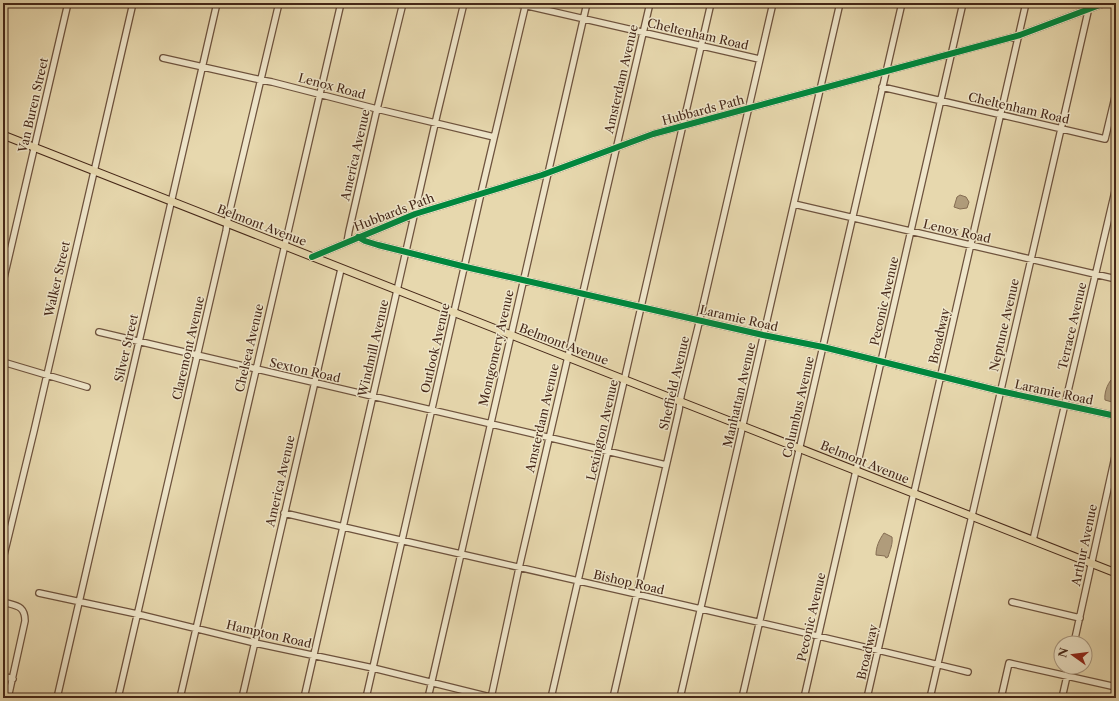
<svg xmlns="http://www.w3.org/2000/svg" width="1119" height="701" viewBox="0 0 1119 701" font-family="'Libre Caslon Text',serif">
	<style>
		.water { fill: #b09c7b; stroke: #856d53 }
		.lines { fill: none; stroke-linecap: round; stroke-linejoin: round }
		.minor-casing { stroke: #6e533e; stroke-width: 8 }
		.major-casing { stroke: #452718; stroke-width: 9 }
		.minor { stroke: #efe6ca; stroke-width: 5.5 }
		.major { stroke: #e7d8ae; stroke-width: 7 }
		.cycleway-casing { stroke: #efe6ca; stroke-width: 8 }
		.cycleway { stroke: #00873e; stroke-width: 6 }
		.labels { text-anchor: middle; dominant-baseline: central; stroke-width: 3; stroke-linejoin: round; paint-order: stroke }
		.street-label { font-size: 12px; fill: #452718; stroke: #efe6ca }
	</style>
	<rect width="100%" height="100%" fill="#e7d8ae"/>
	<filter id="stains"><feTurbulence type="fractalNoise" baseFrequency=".005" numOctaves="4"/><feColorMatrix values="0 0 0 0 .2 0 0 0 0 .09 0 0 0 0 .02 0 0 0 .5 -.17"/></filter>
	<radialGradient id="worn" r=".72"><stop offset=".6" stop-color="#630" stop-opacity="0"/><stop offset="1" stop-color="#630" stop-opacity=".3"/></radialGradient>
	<path class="water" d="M960 195 966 197 969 202 967 208 960 209 954 207 957 197Z
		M1112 379 1116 380 1115 401 1112 402 1105 400C1104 394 1107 384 1112 379Z
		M884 533 892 537C893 544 890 550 888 557L886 558 885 556 876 555C876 547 879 540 884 533Z"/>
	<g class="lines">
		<defs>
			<path id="minor" d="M515 3 759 59
				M3 6 4 3
				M163 58 261 80 272 82 377 109 494 137
				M882 87 1105 139 1116 93
				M794 204 1116 279
				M358 237 365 241 378 245 470 268 763 335 823 347 1000 391 1116 416
				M347 242 349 231 377 109 403 3
				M312 257 415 214 542 175 653 134 998 41 1020 35 1105 3
				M3 282 68 3
				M99 332 666 465
				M3 362 87 387
				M284 513C512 567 741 616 968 672
				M1033 540 1116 187
				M3 559 34 431 133 3
				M39 593 137 614 255 643 373 668 494 698
				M3 602C16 606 25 605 25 621L8 698
				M1012 602 1080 618
				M1074 643 1116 452
				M3 676 13 679
				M57 698C112 467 162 234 217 3
				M118 698 226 231 228 218 279 3
				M180 698 341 3
				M242 698 341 269
				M304 698 437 115 464 3
				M366 698 482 189 526 3
				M428 698 587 3
				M491 698 519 568 650 3
				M551 698 711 3
				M613 698 679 410 681 396 698 327 773 3
				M680 698 840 3
				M742 698 902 3
				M804 698 963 3
				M867 698 1026 3
				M930 698 1090 3
				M1001 698 1009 663 1116 687
				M1062 698 1069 667"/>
			<path id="major" d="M3 135 1116 573"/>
		</defs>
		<use href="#minor" class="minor-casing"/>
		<use href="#major" class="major-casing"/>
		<use href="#minor" class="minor"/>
		<use href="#major" class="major"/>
		<defs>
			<path id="cycleway" d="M358 237 365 241 378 245 470 268 763 335 823 347 1000 391 1116 416
				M312 257 415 214 542 175 653 134 998 41 1020 35 1105 3"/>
		</defs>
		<use href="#cycleway" class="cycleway-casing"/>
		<use href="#cycleway" class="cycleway"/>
	</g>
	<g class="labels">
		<g class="street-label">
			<text transform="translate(698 34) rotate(13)">Cheltenham Road</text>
			<text transform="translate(621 79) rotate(-77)">Amsterdam Avenue</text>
			<text transform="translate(332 86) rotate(15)">Lenox Road</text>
			<text transform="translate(33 105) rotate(-77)">Van Buren Street</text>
			<text transform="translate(1019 108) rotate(13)">Cheltenham Road</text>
			<text transform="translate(703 110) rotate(-15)">Hubbards Path</text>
			<text transform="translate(355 155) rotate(-77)">America Avenue</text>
			<text transform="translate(394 212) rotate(-21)">Hubbards Path</text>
			<text transform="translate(262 225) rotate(21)">Belmont Avenue</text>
			<text transform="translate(957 231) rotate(13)">Lenox Road</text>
			<text transform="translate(57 279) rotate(-77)">Walker Street</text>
			<text transform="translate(884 301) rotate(-77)">Peconic Avenue</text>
			<text transform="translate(739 318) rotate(13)">Laramie Road</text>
			<text transform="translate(1004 325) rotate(-77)">Neptune Avenue</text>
			<text transform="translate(1072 326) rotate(-77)">Terrace Avenue</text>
			<text transform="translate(939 336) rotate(-77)">Broadway</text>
			<text transform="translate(564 344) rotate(21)">Belmont Avenue</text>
			<text transform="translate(126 348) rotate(-77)">Silver Street</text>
			<text transform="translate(188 348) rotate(-77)">Claremont Avenue</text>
			<text transform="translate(249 348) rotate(-77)">Chelsea Avenue</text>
			<text transform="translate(373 348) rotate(-77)">Windmill Avenue</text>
			<text transform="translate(435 348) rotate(-77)">Outlook Avenue</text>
			<text transform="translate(496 348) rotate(-77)">Montgomery Avenue</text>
			<text transform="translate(305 370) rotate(13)">Sexton Road</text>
			<text transform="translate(674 383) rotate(-77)">Sheffield Avenue</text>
			<text transform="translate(1054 392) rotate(12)">Laramie Road</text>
			<text transform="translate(739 395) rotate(-77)">Manhattan Avenue</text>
			<text transform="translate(798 407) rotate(-77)">Columbus Avenue</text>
			<text transform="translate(542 418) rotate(-77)">Amsterdam Avenue</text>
			<text transform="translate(602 430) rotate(-77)">Lexington Avenue</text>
			<text transform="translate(865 462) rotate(22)">Belmont Avenue</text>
			<text transform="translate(280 481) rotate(-77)">America Avenue</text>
			<text transform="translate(1084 545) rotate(-78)">Arthur Avenue</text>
			<text transform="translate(629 582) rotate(13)">Bishop Road</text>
			<text transform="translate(811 617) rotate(-77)">Peconic Avenue</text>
			<text transform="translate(269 634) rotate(13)">Hampton Road</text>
			<text transform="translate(867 652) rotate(-77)">Broadway</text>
		</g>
	</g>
	<rect width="1119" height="701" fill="none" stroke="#e7d8ae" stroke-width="16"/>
	<rect x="4" y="4" width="1111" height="693" fill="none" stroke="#452718" stroke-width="2"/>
	<rect x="8" y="8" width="1103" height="685" fill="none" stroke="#452718"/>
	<g transform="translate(1073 655) rotate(284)"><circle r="19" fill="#efe6ca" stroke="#ab9a83"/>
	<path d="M0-3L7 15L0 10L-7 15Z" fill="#8f2418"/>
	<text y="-6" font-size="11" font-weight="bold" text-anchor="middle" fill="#452718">N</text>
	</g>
	<rect width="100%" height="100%" filter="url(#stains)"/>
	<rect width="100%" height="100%" fill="url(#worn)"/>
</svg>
